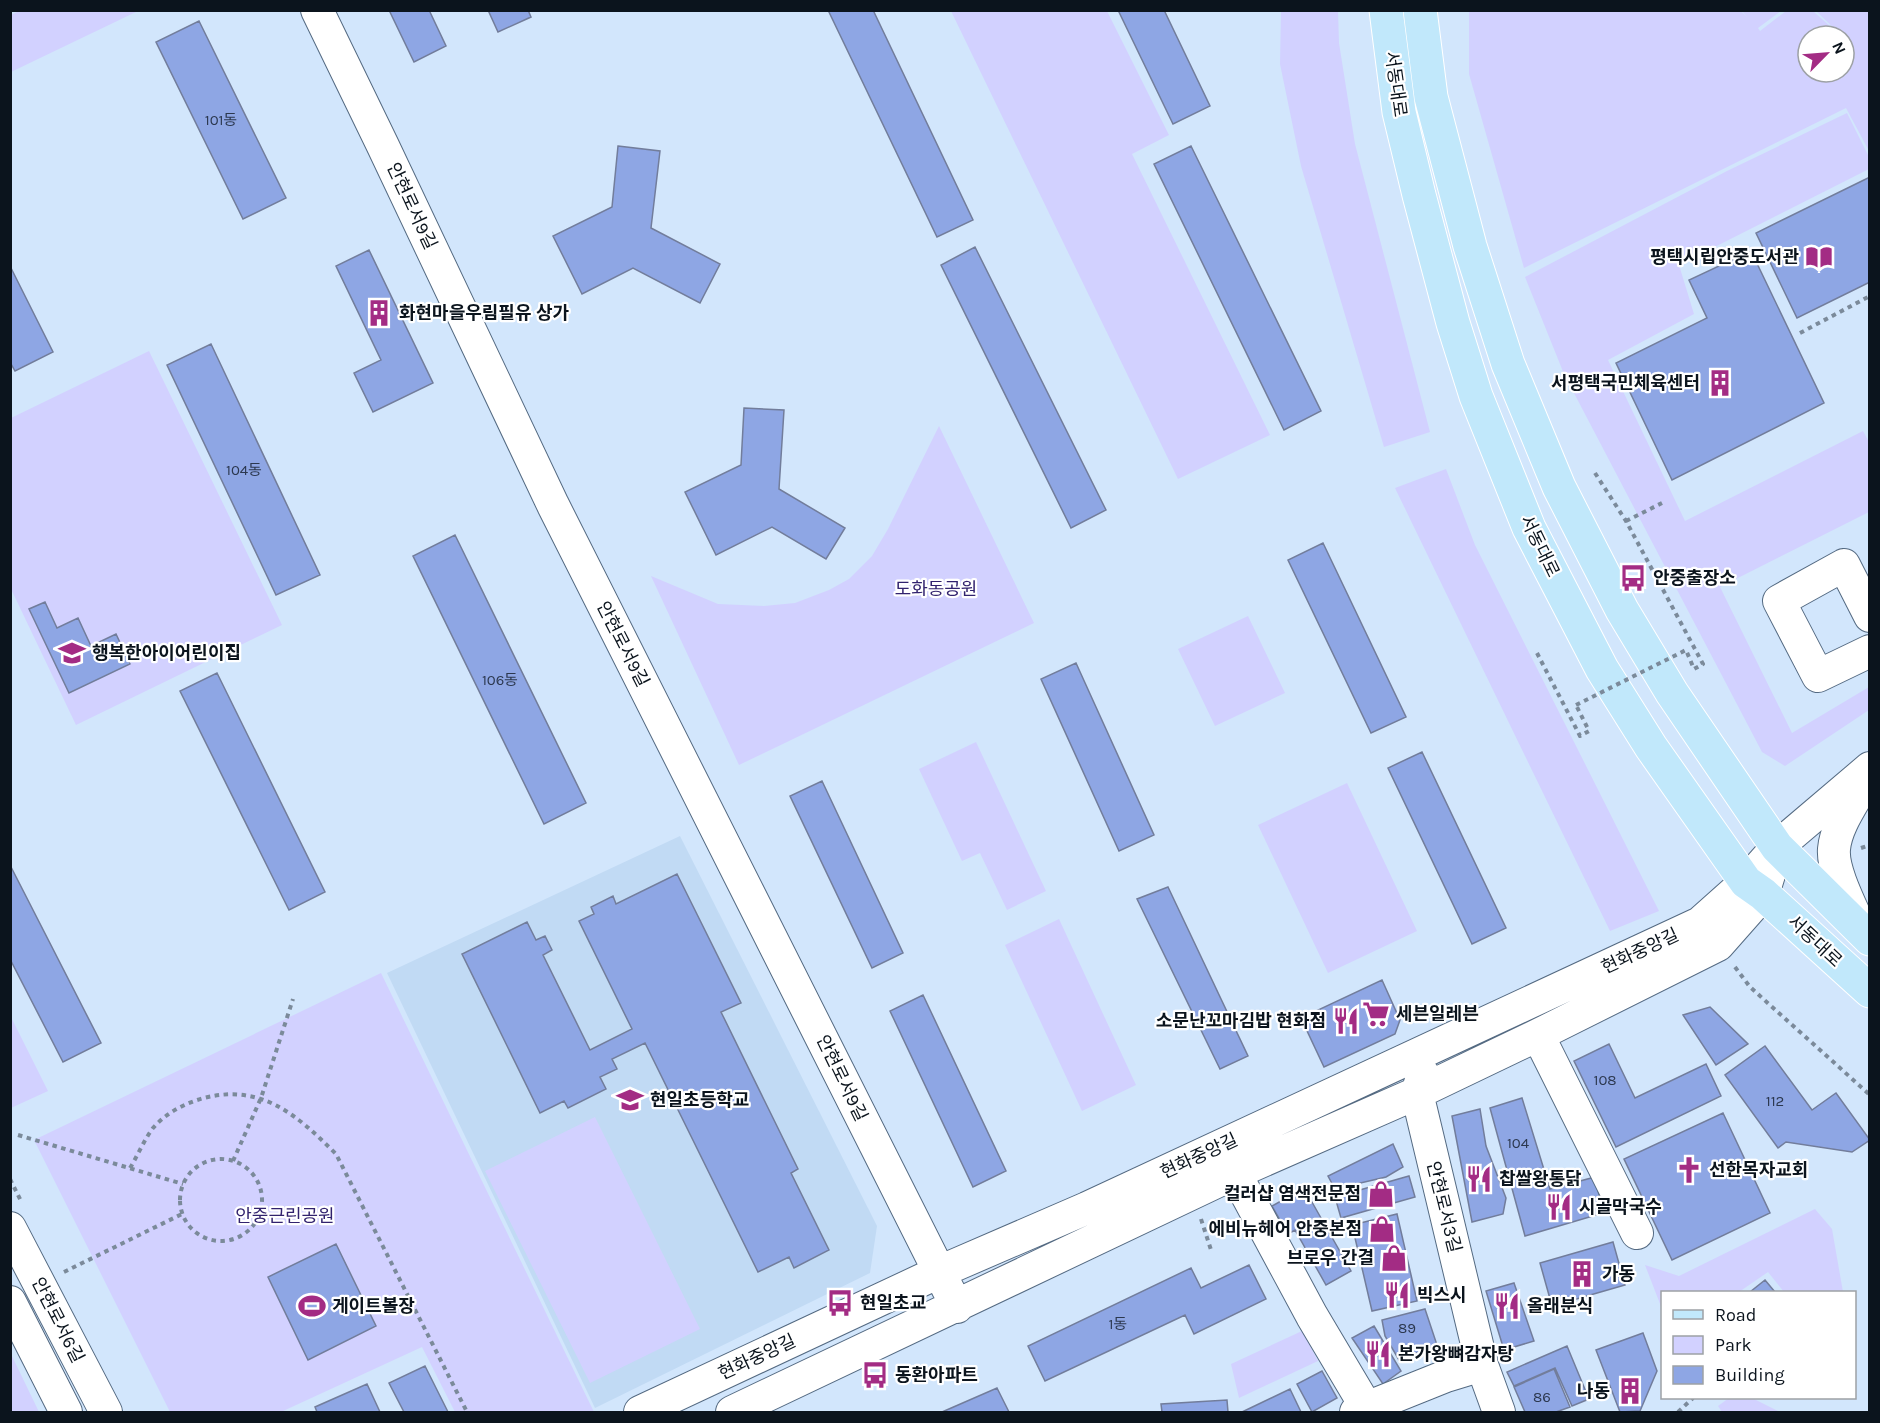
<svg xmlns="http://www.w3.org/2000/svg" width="1880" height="1423" viewBox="0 0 1880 1423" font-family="Karla,'Noto Sans KR',sans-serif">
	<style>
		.built { fill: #c1daf4 }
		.green { fill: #d2d1ff }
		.building { fill: #8ea6e4; stroke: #727d9b; stroke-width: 1.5 }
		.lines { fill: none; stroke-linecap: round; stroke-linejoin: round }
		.minor-casing { stroke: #546a82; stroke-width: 34 }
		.major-casing { stroke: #fff; stroke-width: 35 }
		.path { stroke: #7b8a9a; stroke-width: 4; stroke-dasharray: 4.5 4.5; stroke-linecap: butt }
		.minor { stroke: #fff; stroke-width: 32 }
		.major { stroke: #c1e8fb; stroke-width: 33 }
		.path-bridge { stroke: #7b8a9a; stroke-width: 4; stroke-dasharray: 4.5 4.5; stroke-linecap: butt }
		.labels { text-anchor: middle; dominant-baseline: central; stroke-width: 4.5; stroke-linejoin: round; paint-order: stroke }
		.number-label { font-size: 15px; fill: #2c384f }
		.street-label { font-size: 18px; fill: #0b141d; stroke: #fff }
		.poi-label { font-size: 18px; font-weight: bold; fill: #0b141d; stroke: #fff; text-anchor: start }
		.park-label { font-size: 18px; fill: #31226e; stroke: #fff }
	</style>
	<rect width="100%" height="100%" fill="#d2e6fc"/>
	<path class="built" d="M680 836 877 1226 870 1273 595 1408 387 973Z"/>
	<path class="green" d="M19 11V10L138 11 11 72V15Z
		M951 11H1107L1169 135 1132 154 1270 435 1178 479Z
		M1281 11H1338L1339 43 1355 144 1430 432 1384 447 1301 166 1280 64Z
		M1741 11 1747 17 1742 11H1781L1758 28 1760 31 1786 11H1813L1841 36H1808V72H1844V36L1841 35 1816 11H1869V151L1846 108 1524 268 1469 74V11Z
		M1847 113 1869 157V169L1679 265 1694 314 1608 360 1685 521 1863 431 1869 442V512L1720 587 1792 733 1869 687V710L1785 766 1762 752 1564 374 1525 277 1727 171Z
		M149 351 282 625 76 725 11 589V418Z
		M939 426 1034 623 739 765 651 576 718 604 764 606 795 603 829 590 849 579 872 556 888 529Z
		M1446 469 1475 545 1659 911 1610 931 1395 488Z
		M1248 616 1285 693 1215 726 1178 649Z
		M976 742 1046 891 1007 910 980 853 962 861 919 769Z
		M1347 783 1417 931 1328 973 1258 825Z
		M1059 919 1136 1085 1082 1111 1005 945Z
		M381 973 594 1412H455L422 1347 281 1412H170L34 1140Z
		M10 1015 48 1091 11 1108 10 1107Z
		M595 1117 700 1329 590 1383 485 1171Z
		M1815 1209 1832 1229 1843 1292H1784L1768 1272 1739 1292H1662V1309L1645 1265 1679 1276Z
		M1302 1331 1318 1361 1239 1398 1231 1364Z
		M11 1354 39 1412H11Z
		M1729 1398H1752L1780 1412H1722L1718 1406Z"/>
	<path class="building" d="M389 10H429L446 46 414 62Z
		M488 10H528L531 17 498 32Z
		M828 10H873L973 220 937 237Z
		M1118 10H1164L1210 106 1173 124Z
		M199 21 286 198 243 219 156 42Z
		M618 146 660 151 651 228 720 264 700 303 633 268 582 294 553 236 612 207Z
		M1191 146 1321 411 1284 430 1154 164Z
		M1870 177V282L1797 318 1756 233Z
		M975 247 1106 510 1071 528 941 265Z
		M369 250 433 383 373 412 354 373 381 360 336 266Z
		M1751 251 1824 403 1672 480 1616 363 1707 318 1689 280Z
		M10 266 53 352 15 371 10 362Z
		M211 344 320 575 276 595 167 365Z
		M744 408 784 410 779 489 845 528 826 559 772 527 716 555 685 492 741 465Z
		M455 535 586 803 544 824 413 556Z
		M1323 543 1406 717 1371 733 1288 560Z
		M45 602 57 628 78 618 91 646 116 634 130 664 69 693 29 609Z
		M1076 663 1154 835 1119 851 1041 679Z
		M217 673 325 892 289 910 180 691Z
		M1422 752 1506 928 1472 944 1388 768Z
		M822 781 903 953 872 968 790 796Z
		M10 865 101 1043 63 1062 10 959Z
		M677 874 741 1003 721 1012 798 1169 791 1173 829 1250 794 1268 789 1257 758 1272 645 1043 612 1059 617 1069 600 1077 606 1089 568 1108 564 1101 540 1113 462 954 527 922 536 940 545 936 552 950 543 955 590 1050 632 1029 579 921 594 914 591 907 613 896 616 904Z
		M1168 887 1248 1056 1220 1069 1137 899Z
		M1382 980 1400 1020 1395 1034 1324 1067 1301 1018Z
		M923 995 1006 1171 973 1187 890 1011Z
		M1710 1007 1748 1044 1716 1065 1683 1015Z
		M1609 1044 1635 1098 1706 1064 1721 1096 1616 1147 1574 1061Z
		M1765 1046 1812 1110 1836 1093 1870 1140 1852 1152 1786 1142 1778 1148 1725 1075Z
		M1522 1098 1550 1189 1595 1177 1603 1213 1525 1236 1490 1108Z
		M1480 1109 1486 1146 1506 1198 1503 1214 1472 1222 1452 1116Z
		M1723 1113 1770 1213 1672 1260 1624 1159Z
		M1393 1144 1403 1167 1386 1177 1335 1189 1328 1176Z
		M1409 1176 1415 1197 1341 1218 1335 1197Z
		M1304 1188 1351 1271 1326 1285 1295 1230 1288 1234 1272 1206Z
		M1397 1214 1417 1301 1372 1311 1352 1225Z
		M1613 1242 1625 1285 1552 1306 1540 1263Z
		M336 1244 376 1326 308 1360 268 1277Z
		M1249 1265 1266 1299 1194 1334 1185 1315 1045 1381 1028 1346 1191 1268 1201 1288Z
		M1765 1280 1775 1292H1750Z
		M1514 1283 1534 1341 1504 1350 1486 1291Z
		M1425 1309 1437 1345 1399 1360 1385 1336 1382 1320Z
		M1374 1326 1401 1371 1383 1384 1352 1338Z
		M1643 1333 1657 1371 1640 1411 1620 1412 1596 1350Z
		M1567 1346 1589 1399 1572 1406 1555 1368 1514 1386 1507 1372Z
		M425 1366 448 1412H404L389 1383Z
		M1554 1369 1570 1407 1556 1412H1525L1514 1387Z
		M1322 1371 1337 1398 1312 1412 1297 1384Z
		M367 1384 380 1412H317L315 1407Z
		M997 1388 1009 1412H942Z
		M1290 1389 1301 1412H1242Z
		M1227 1400 1228 1412H1162L1161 1404Z"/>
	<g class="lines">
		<defs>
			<path id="minor" d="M317 10 383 146 553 505 957 1307
				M1870 616 1844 565 1779 601 1818 676 1870 651
				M1861 929C1852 908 1832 871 1834 849 1836 825 1855 801 1865 781
				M1538 1035 1637 1233
				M1423 1074 1417 1093 1482 1365 1499 1412
				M1235 1173 1312 1316 1366 1407
				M10 1228 106 1412
				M10 1302 66 1412
				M640 1412 939 1272 1087 1208 1700 923 1746 882 1777 847 1870 768
				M732 1412 1235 1173 1417 1093 1538 1035 1718 945 1763 894 1771 868
				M1356 1412 1446 1376 1482 1365"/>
			<path id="major" d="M1386 10 1399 112 1419 195 1453 323 1476 396 1529 528 1602 669 1651 747 1746 882 1763 894 1870 991
				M1420 10 1431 97 1470 246 1508 364 1559 487 1622 610 1672 693 1777 847 1870 939"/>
		</defs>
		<use href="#minor" class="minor-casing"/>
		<use href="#major" class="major-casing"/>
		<path class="path" d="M1800 333 1870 296
			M1595 473 1626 521 1703 664 1694 669 1686 650
			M1626 521 1662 503
			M1537 653 1580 736 1589 731 1576 705
			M1861 848 1870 845
			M1735 967 1750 987 1870 1095
			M18 1135 183 1184
			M180 1200a41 41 0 1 1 82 0a41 41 0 1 1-82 0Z
			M233 1161 261 1098 293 999
			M130 1168C138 1155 144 1140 153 1128 166 1113 185 1103 204 1098 262 1083 298 1116 336 1154L467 1412
			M10 1179 22 1203
			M1201 1219 1211 1250
			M64 1272 182 1214
			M1678 1412 1693 1398"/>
		<use href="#minor" class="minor"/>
		<use href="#major" class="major"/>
		<path class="path-bridge" d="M1576 705 1686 650"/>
	</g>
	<defs>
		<symbol id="library-bare" viewBox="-9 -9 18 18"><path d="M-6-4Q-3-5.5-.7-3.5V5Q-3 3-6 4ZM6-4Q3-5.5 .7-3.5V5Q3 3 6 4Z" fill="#a32c84" stroke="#fff" stroke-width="2.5" paint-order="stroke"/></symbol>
		<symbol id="building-bare" viewBox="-9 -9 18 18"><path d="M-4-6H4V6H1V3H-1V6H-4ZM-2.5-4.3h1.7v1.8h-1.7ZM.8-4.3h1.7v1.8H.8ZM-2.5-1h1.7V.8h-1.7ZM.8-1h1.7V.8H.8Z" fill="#a32c84" stroke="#fff" stroke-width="2.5" paint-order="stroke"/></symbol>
		<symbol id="bus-bare" viewBox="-9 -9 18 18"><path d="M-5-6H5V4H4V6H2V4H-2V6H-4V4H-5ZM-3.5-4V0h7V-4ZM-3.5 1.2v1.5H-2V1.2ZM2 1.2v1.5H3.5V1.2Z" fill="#a32c84" stroke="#fff" stroke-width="2.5" paint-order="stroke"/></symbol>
		<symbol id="school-bare" viewBox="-9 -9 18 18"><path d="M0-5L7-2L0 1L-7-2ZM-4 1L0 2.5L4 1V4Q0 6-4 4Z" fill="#a32c84" stroke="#fff" stroke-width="2.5" paint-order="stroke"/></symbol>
		<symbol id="supermarket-bare" viewBox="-9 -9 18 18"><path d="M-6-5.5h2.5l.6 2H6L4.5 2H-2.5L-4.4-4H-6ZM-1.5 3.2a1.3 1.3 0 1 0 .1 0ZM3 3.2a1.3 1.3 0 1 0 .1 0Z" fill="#a32c84" stroke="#fff" stroke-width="2.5" paint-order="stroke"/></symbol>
		<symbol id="restaurant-bare" viewBox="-9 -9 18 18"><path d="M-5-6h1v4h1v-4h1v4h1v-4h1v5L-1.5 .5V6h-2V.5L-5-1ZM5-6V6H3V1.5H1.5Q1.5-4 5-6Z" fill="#a32c84" stroke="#fff" stroke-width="2.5" paint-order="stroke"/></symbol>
		<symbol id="church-bare" viewBox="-9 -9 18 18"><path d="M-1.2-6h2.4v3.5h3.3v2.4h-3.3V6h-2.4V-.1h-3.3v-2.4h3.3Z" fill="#a32c84" stroke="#fff" stroke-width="2.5" paint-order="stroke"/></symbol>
		<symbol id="shop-bare" viewBox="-9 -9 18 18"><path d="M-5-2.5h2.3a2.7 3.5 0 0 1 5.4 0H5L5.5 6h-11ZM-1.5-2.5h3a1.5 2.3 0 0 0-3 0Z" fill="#a32c84" stroke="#fff" stroke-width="2.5" paint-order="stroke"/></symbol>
		<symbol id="stadium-bare" viewBox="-9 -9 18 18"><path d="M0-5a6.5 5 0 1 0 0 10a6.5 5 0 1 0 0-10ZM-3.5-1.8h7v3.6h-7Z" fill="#a32c84" stroke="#fff" stroke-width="2.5" paint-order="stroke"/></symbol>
	</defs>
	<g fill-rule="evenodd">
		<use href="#library-bare" x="1800" y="238" width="38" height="38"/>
		<use href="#building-bare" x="360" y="294" width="38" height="38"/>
		<use href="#building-bare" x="1701" y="364" width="38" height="38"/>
		<use href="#bus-bare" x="1614" y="559" width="38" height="38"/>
		<use href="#school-bare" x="53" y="634" width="38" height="38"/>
		<use href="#supermarket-bare" x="1357" y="995" width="38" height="38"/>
		<use href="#restaurant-bare" x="1327" y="1002" width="38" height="38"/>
		<use href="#school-bare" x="611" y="1081" width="38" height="38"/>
		<use href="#church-bare" x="1670" y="1151" width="38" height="38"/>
		<use href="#restaurant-bare" x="1460" y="1160" width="38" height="38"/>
		<use href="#shop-bare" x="1362" y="1175" width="38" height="38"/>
		<use href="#restaurant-bare" x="1540" y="1188" width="38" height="38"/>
		<use href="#shop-bare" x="1363" y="1210" width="38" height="38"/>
		<use href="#shop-bare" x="1375" y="1239" width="38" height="38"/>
		<use href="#building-bare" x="1563" y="1255" width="38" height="38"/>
		<use href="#restaurant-bare" x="1378" y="1276" width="38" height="38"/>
		<use href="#bus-bare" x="821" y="1284" width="38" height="38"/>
		<use href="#stadium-bare" x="293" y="1287" width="38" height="38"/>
		<use href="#restaurant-bare" x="1488" y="1287" width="38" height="38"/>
		<use href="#restaurant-bare" x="1359" y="1335" width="38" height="38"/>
		<use href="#bus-bare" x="856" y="1356" width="38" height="38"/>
		<use href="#building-bare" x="1611" y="1372" width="38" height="38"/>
	</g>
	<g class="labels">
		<g class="number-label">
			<text x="221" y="120">101동</text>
			<text x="244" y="470">104동</text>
			<text x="500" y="680">106동</text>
			<text x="1605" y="1080">108</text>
			<text x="1775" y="1101">112</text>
			<text x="1518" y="1143">104</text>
			<text x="1118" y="1324">1동</text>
			<text x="1407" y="1328">89</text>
			<text x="1542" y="1397">86</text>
		</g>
		<g class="street-label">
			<text transform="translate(1396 84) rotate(82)">서동대로</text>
			<text transform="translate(412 206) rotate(65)">안현로서9길</text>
			<text transform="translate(1540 546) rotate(64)">서동대로</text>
			<text transform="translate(623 644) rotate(63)">안현로서9길</text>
			<text transform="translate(1815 941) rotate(43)">서동대로</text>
			<text transform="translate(1640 951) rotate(-25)">현화중앙길</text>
			<text transform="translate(842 1078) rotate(64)">안현로서9길</text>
			<text transform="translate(1199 1156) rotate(-25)">현화중앙길</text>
			<text transform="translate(1444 1207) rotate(76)">안현로서3길</text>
			<text transform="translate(58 1320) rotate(63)">안현로서6길</text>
			<text transform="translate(757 1357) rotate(-25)">현화중앙길</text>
		</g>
		<g class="poi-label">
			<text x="1799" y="257" text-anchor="end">평택시립안중도서관</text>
			<text x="399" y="313">화현마을우림필유 상가</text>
			<text x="1700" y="383" text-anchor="end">서평택국민체육센터</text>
			<text x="1653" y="578">안중출장소</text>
			<text x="92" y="653">행복한아이어린이집</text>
			<text x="1396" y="1014">세븐일레븐</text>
			<text x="1326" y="1021" text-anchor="end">소문난꼬마김밥 현화점</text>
			<text x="650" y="1100">현일초등학교</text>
			<text x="1709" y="1170">선한목자교회</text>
			<text x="1499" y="1179">찹쌀왕통닭</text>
			<text x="1361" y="1194" text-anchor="end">컬러샵 염색전문점</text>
			<text x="1579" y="1207">시골막국수</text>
			<text x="1362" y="1229" text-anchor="end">에비뉴헤어 안중본점</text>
			<text x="1374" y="1258" text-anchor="end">브로우 간결</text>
			<text x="1602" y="1274">가동</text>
			<text x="1417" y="1295">빅스시</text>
			<text x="860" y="1303">현일초교</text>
			<text x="332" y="1306">게이트볼장</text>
			<text x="1527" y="1306">올래분식</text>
			<text x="1398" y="1354">본가왕뼈감자탕</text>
			<text x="895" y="1375">동환아파트</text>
			<text x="1610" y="1391" text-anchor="end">나동</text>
		</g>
		<g class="park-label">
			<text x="936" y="589">도화동공원</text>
			<text x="285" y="1216">안중근린공원</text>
		</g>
	</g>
	<rect width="1880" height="1423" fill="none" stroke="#0b141d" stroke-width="24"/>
	<rect x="1661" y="1291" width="195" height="108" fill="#ffffff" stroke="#9da1a5" stroke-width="1.5"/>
	<rect x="1673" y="1310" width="30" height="9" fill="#c1e8fb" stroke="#9da1a5" stroke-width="1.5"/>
	<text x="1715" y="1321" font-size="18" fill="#0b141d">Road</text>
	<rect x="1673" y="1336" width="30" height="18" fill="#d2d1ff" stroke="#9da1a5" stroke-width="1.5"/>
	<text x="1715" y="1351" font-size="18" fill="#0b141d">Park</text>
	<rect x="1673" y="1366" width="30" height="18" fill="#8ea6e4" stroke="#9da1a5" stroke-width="1.5"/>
	<text x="1715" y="1381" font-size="18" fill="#0b141d">Building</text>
	<g transform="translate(1826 54) rotate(65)"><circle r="28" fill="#ffffff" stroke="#9da1a5" stroke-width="1.5"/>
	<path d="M0-4.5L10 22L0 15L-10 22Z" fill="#a32c84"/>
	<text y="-9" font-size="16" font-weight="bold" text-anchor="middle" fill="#0b141d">N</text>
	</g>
</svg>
